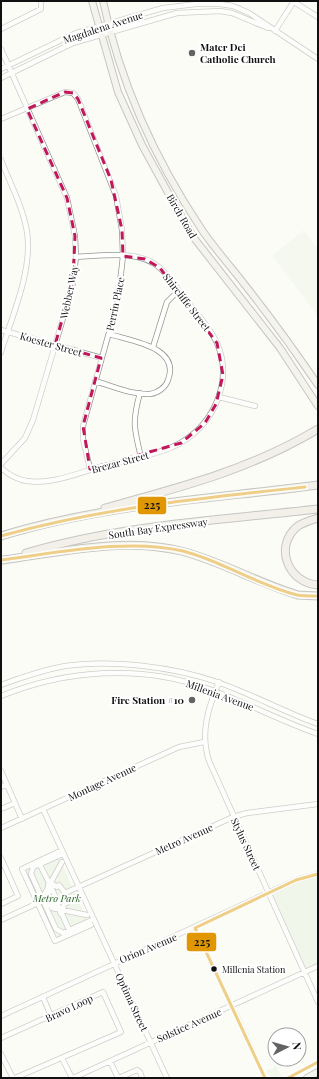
<svg xmlns="http://www.w3.org/2000/svg" width="319" height="1079" viewBox="0 0 319 1079" font-family="'Playfair Display',serif">
	<style>
		.green { fill: #e2f0d9 }
		.pitch { fill: #ecf4e3 }
		.lines { fill: none; stroke-linecap: round; stroke-linejoin: round }
		.minor-casing { stroke: #969694; stroke-width: 6 }
		.major-casing { stroke: #848481; stroke-width: 8 }
		.highway-casing { stroke: #848481; stroke-width: 9 }
		.minor { stroke: #fffffe; stroke-width: 4.5 }
		.major { stroke: #ebeadd; stroke-width: 6 }
		.highway { stroke: #e8e3d9; stroke-width: 7 }
		.bus-1-casing { stroke: #fff; stroke-width: 6 }
		.bus-1 { stroke: #e09702; stroke-width: 3 }
		.marked { fill: none; stroke: #c2185b; stroke-width: 3; stroke-dasharray: 8 5; stroke-linejoin: round }
		.poi-dot { fill: #636361; stroke: #fff; stroke-width: 1.5 }
		.bus-dot { fill: #101010; stroke: #fff; stroke-width: 1.5 }
		.labels { text-anchor: middle; dominant-baseline: central; stroke-width: 4; stroke-linejoin: round; paint-order: stroke }
		.bus-label { font-size: 9px; fill: #101010; stroke: #fff; text-anchor: start }
		.street-label { font-size: 10px; fill: #101010; stroke: #fff }
		.poi-label { font-size: 10px; font-weight: bold; fill: #101010; stroke: #fff; text-anchor: start }
		.park-label { font-size: 10px; font-style: italic; fill: #286326; stroke: #fff }
		.line-badge { stroke: #fff; stroke-width: 1.5 }
		.pale-badge-label { font-size: 11px; text-anchor: middle; font-weight: bold; fill: #111 }
	</style>
	<rect width="100%" height="100%" fill="#fcfcf7"/>
	<path class="green" d="M57 853 89 924 57 939 55 938 24 871 25 868Z
		M318 874V966L304 972 269 893Z
		M238 1010 265 1071 274 1068 275 1065 281 1075 288 1072C276 1079 270 1079 263 1068L236 1011Z"/>
	<path class="pitch" d="M304 230 318 249 317 315 272 256Z"/>
	<g class="lines">
		<defs>
			<path id="minor" d="M294 2 318 17
				M1 29 41 9V1
				M275 31 294 1
				M1 49 67 198 75 236 76 257 72 288 33 420 25 438 1 464
				M1 69 76 33 163 8 196 4H220L233 6 249 13 318 59
				M1 78 73 43 177 13 220 11 232 13 268 28
				M1 119 65 92 73 93 78 99 116 196 122 230 123 256 118 300 83 426V439L90 469
				M1 160C10 183 23 207 27 232 33 270 12 316 1 352
				M1 330 102 358
				M153 347 167 302 178 291
				M95 381C112 386 132 395 150 394 158 393 166 387 168 380 181 347 131 341 109 334
				M140 393C132 421 134 429 141 457
				M219 397 255 406
				M1 468C9 475 17 480 27 481 52 485 80 472 104 466 126 460 163 454 182 442 215 422 233 380 217 343 210 328 199 316 189 304 179 292 171 278 160 268 139 249 103 256 76 257
				M219 682C208 708 200 733 209 761L318 1002
				M1 685C22 677 43 670 65 666 110 659 174 667 217 682 252 694 284 712 318 724
				M1 696C65 670 140 664 206 688 244 701 280 721 318 734
				M1 771 22 819
				M1 787 7 784
				M1 809 15 803
				M43 809 167 1078
				M1 828 179 747 204 742
				M58 852 22 869 55 941 91 925
				M63 854 33 867 31 874 56 929 63 933 94 919
				M1 858 18 896 1 904
				M39 863C43 871 58 899 58 905L70 932
				M50 882 57 887 59 885 65 893 67 903H64L63 911 61 914 57 905H49L46 897 50 891 48 885Z
				M65 893 233 817 247 813 318 804
				M47 897 45 893 62 862
				M50 904 52 908 87 915
				M1 920 38 903
				M43 997 51 1016
				M1 1016 296 880 318 874
				M1 1038 103 992 121 1032 15 1078
				M1 1054 13 1078
				M62 1058 72 1078
				M110 1061 118 1078
				M73 1078 318 966
				M119 1078 137 1070 140 1072 142 1078"/>
			<path id="major" d="M92 1 118 92 142 145 171 198 194 238 280 348 318 406
				M103 1C120 82 156 161 202 230 215 249 231 267 245 285 271 318 295 351 318 385
				M307 1078 318 1072"/>
			<path id="highway" d="M105 508C182 487 249 470 318 429
				M318 518C311 520 304 522 298 526 273 546 288 583 318 585
				M1 536C104 504 212 499 318 485
				M26 553C120 525 221 520 318 509
				M3 560C61 552 123 537 181 551 217 560 251 579 286 591L298 595 318 596"/>
		</defs>
		<use href="#minor" class="minor-casing"/>
		<use href="#major" class="major-casing"/>
		<use href="#highway" class="highway-casing"/>
		<use href="#minor" class="minor"/>
		<use href="#major" class="major"/>
		<use href="#highway" class="highway"/>
		<defs>
			<path id="bus-1" d="M1 536C101 508 202 498 305 487
				M1 560C57 553 127 538 183 551 222 561 257 585 297 595 303 596 311 596 318 596
				M265 1078 195 928 296 880 318 874
				M288 1078 318 1062"/>
		</defs>
		<use href="#bus-1" class="bus-1-casing"/>
		<use href="#bus-1" class="bus-1"/>
	</g>
	<path d="M0 0H319V1079H0ZM65 92 73 93 78 99 111 180 122 230 123 256 145 259 160 268 217 343 223 375 216 404 205 423 181 443 90 469 83 426 101 358 55 345 73 281 75 236 67 198 27 109Z" fill="#fcfcf7" fill-opacity=".55" fill-rule="evenodd"/>
	<path class="marked" d="M65 92 73 93 78 99 111 180 122 230 123 256 145 259 160 268 217 343 223 375 216 404 205 423 181 443 90 469 83 426 101 358 55 345 73 281 75 236 67 198 27 109Z"/>
	<g class="poi-dot">
		<circle cx="192" cy="53" r="4"/>
		<circle cx="192" cy="700" r="4"/>
	</g>
	<circle class="bus-dot" cx="214" cy="969" r="3.5"/>
	<g class="labels">
		<g class="bus-label">
			<text x="222" y="969">Millenia Station</text>
		</g>
		<g class="street-label">
			<text transform="translate(103 27) rotate(-18)">Magdalena Avenue</text>
			<text transform="translate(182 216) rotate(60)">Birch Road</text>
			<text transform="translate(69 292) rotate(-78)">Webber Way</text>
			<text transform="translate(187 302) rotate(52)">Shircliffe Street</text>
			<text transform="translate(115 304) rotate(-78)">Perrin Place</text>
			<text transform="translate(51 344) rotate(16)">Koester Street</text>
			<text transform="translate(120 462) rotate(-15)">Brezar Street</text>
			<text transform="translate(158 528) rotate(-8)">South Bay Expressway</text>
			<text transform="translate(220 695) rotate(20)">Millenia Avenue</text>
			<text transform="translate(102 782) rotate(-25)">Montage Avenue</text>
			<text transform="translate(184 839) rotate(-24)">Metro Avenue</text>
			<text transform="translate(246 844) rotate(65)">Stylus Street</text>
			<text transform="translate(148 948) rotate(-23)">Orion Avenue</text>
			<text transform="translate(132 1002) rotate(65)">Optima Street</text>
			<text transform="translate(69 1008) rotate(-25)">Bravo Loop</text>
			<text transform="translate(189 1025) rotate(-24)">Solstice Avenue</text>
		</g>
		<g class="poi-label">
			<text x="200" y="47">Mater Dei<tspan x="200" dy="12">Catholic Church</tspan></text>
			<text x="184" y="700" text-anchor="end">Fire Station #10</text>
		</g>
		<g class="park-label">
			<text x="57" y="898">Metro Park</text>
		</g>
	</g>
	<g class="line-badge">
		<rect x="137" y="496" width="30" height="19" rx="4" fill="#e09702"/>
		<rect x="186" y="932" width="31" height="20" rx="4" fill="#e09702"/>
	</g>
	<g class="pale-badge-label">
		<text x="152" y="509">225</text>
		<text x="202" y="946">225</text>
	</g>
	<rect width="319" height="1079" fill="none" stroke="#101010" stroke-width="4"/>
	<g transform="translate(287 1047) rotate(84)"><circle r="19" fill="#ffffff" stroke="#9f9f9f"/>
	<path d="M0-3L7 15L0 10L-7 15Z" fill="#636361"/>
	<text y="-6" font-size="11" font-weight="bold" text-anchor="middle" fill="#101010">N</text>
	</g>
</svg>
